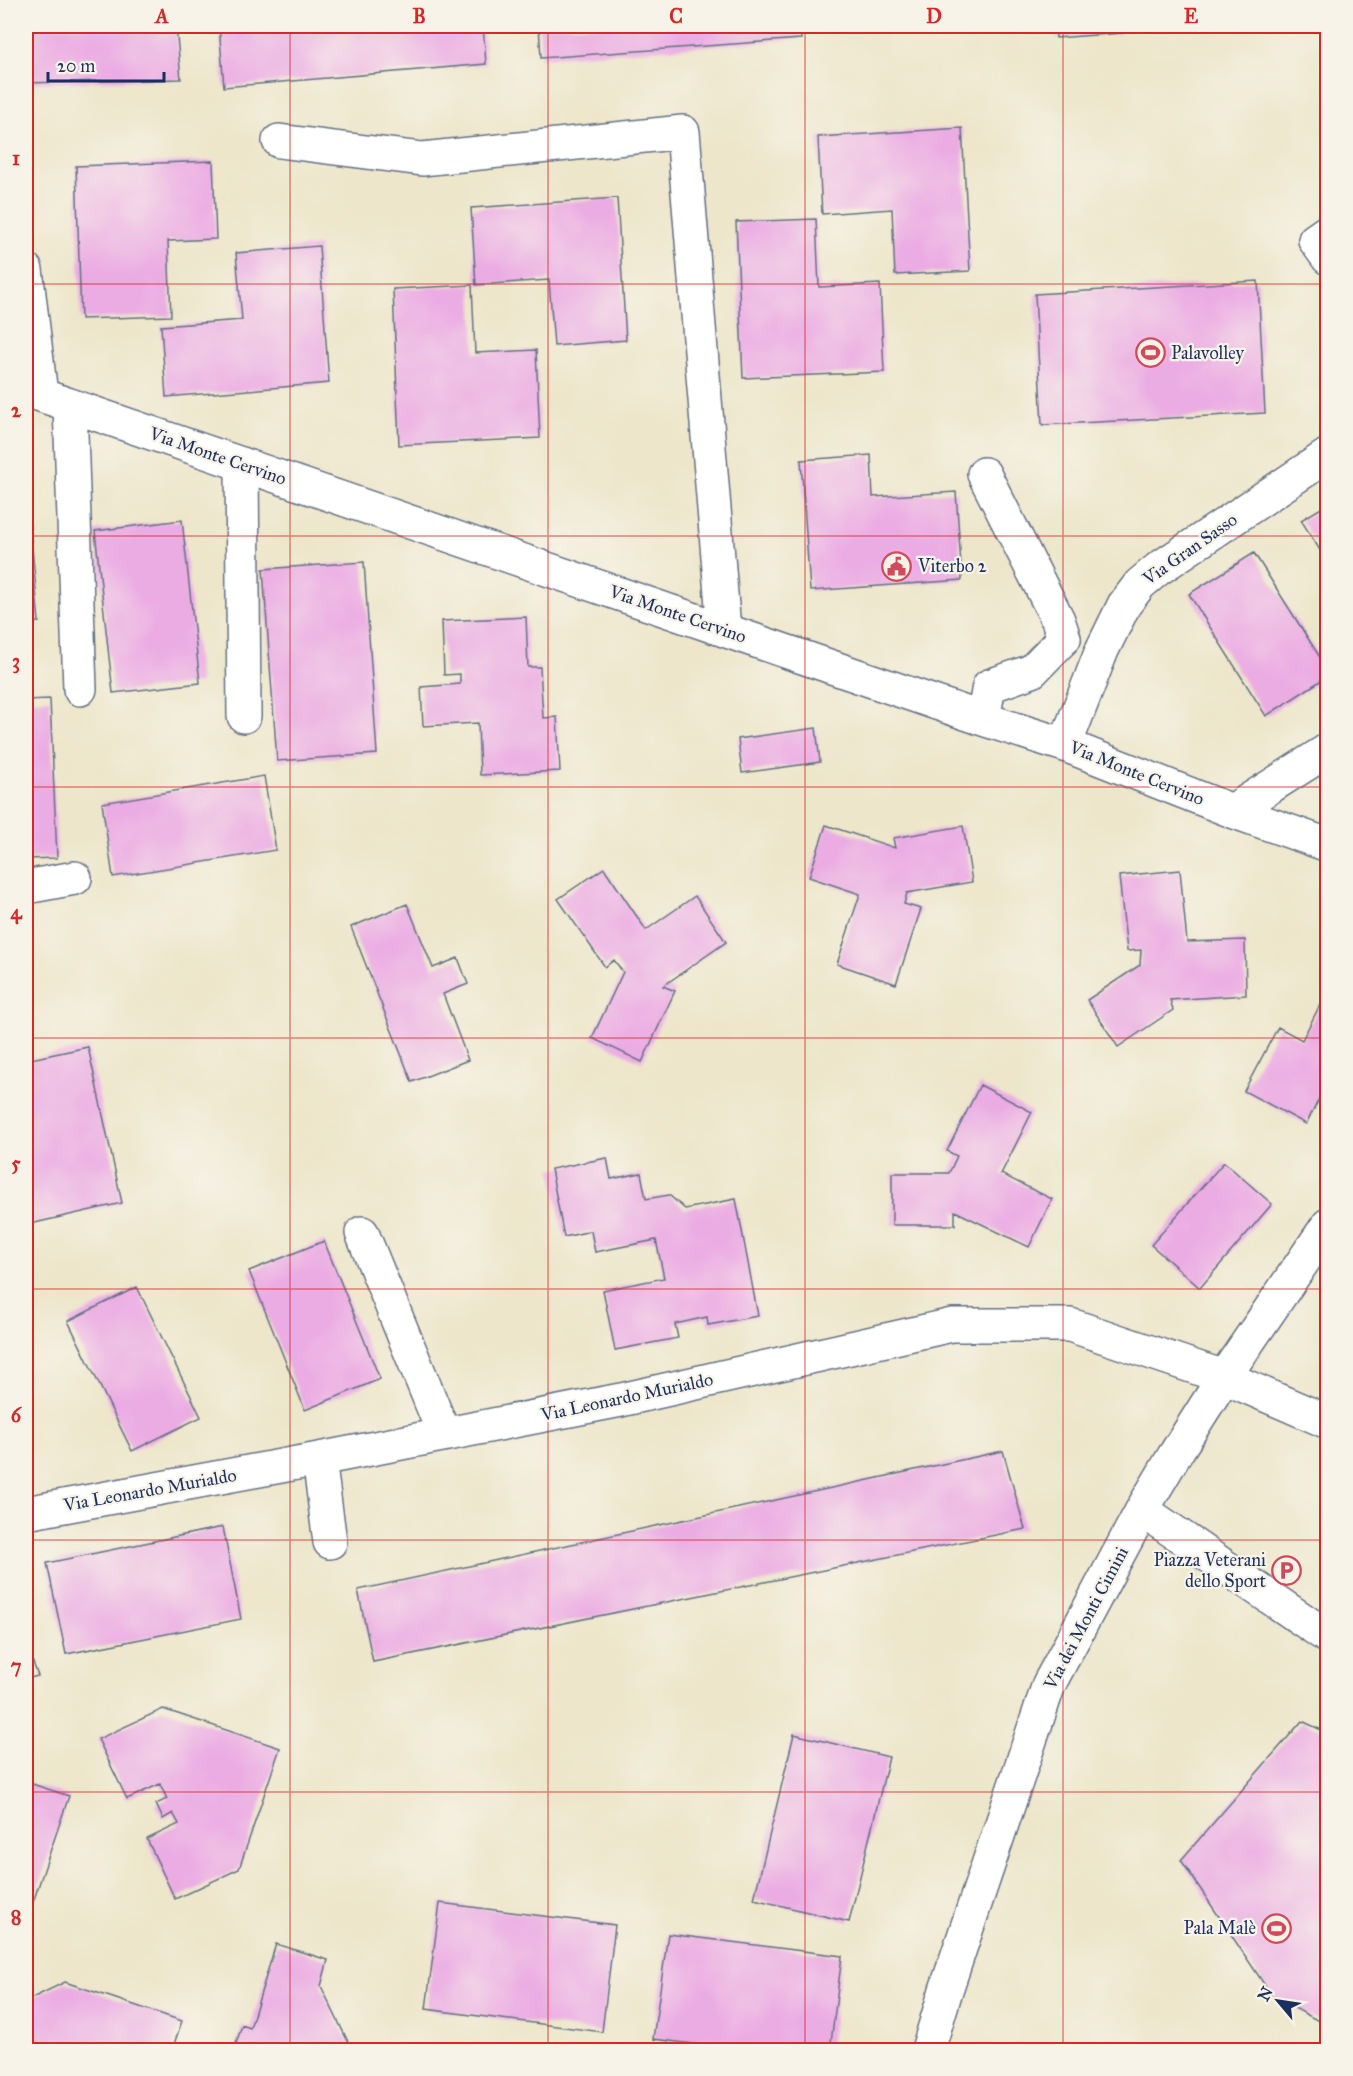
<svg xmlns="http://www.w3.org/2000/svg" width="1353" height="2076" viewBox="0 0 1353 2076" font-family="'IM FELL Great Primer',serif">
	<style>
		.building { fill: #ebace3 }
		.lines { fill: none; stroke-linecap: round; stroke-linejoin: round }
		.minor-casing { stroke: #646f84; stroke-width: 36 }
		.minor { stroke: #fff; stroke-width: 33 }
		.grid { fill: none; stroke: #d62828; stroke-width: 1.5; stroke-opacity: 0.55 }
		.labels { text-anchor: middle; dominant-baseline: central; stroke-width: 4.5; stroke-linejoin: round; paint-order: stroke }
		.poi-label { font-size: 18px; fill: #1b2f5e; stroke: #f7f3e8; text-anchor: start }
		.street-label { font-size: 18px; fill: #1b2f5e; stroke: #f7f3e8 }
		.neatline { fill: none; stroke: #d62828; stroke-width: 2 }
		.grid-label { font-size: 20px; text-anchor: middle; font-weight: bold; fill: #d62828 }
	</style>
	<rect width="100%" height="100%" fill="#f7f3e8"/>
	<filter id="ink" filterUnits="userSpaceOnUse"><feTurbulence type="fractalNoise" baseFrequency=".0167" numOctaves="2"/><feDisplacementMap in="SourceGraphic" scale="12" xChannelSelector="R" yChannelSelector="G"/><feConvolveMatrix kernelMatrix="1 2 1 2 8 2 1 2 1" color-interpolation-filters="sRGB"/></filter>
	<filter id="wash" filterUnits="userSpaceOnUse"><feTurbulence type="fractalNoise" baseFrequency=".008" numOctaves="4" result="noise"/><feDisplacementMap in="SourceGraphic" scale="24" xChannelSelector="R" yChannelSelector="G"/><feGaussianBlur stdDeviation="1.35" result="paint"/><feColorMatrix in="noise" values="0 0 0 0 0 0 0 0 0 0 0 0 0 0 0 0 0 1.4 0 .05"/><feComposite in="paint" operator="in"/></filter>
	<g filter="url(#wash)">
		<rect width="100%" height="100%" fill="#ede6ca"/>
		<g id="blocks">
			<path class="building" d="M26 26H176L181 79 26 83Z
				M219 26H483L486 64 224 87Z
				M539 26H800L801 39 541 58Z
				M1055 26H1138V27L1122 28V33L1056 38Z
				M962 128 970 271 895 275 892 209 822 214 818 137Z
				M213 161 216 239 168 241 171 316 81 319 76 166Z
				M617 198 626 340 554 346 549 280 476 285 471 208Z
				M816 219 819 287 880 284 884 372 743 378 736 222Z
				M319 246 329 383 166 397 161 326 242 320 236 253Z
				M1258 281 1265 413 1042 425 1035 294Z
				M472 285 475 353 536 350 540 438 399 445 393 289Z
				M871 455 873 497 956 492 962 580 810 591 801 460Z
				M26 495H27L39 622 26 623Z
				M1328 504V563L1301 520Z
				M182 520 200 683 113 693 95 531Z
				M1254 553 1328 670V676L1266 716 1189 594Z
				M364 562 377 754 277 761 263 569Z
				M526 617 528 667H540L543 718 557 717 560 771 480 775 478 723 423 726 421 687 460 684V674L444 675 442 621Z
				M50 699 57 858 26 859V700Z
				M816 728 820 762 742 773 738 739Z
				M264 776 276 850 113 877 102 803Z
				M826 825 895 848 893 838 963 826 972 882 907 893 904 904 921 909 896 984 837 964 860 894 809 877Z
				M604 868 646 930 695 896 726 942 663 986 675 991 642 1062 592 1038 623 972 614 960 605 967 558 899Z
				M1180 870 1187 942 1245 940 1246 995 1170 1000 1173 1010 1118 1047 1087 1000 1140 965 1141 950 1127 951 1119 876Z
				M407 904 433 968 458 958 468 984 443 994 468 1060 412 1082 351 927Z
				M1320 1005 1328 1009V1082L1306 1124 1244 1091 1278 1027 1302 1040Z
				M88 1047 122 1203 30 1224 26 1204V1060Z
				M980 1085 1032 1112 1001 1174 1052 1199 1029 1247 955 1211V1225H892V1173H949L957 1156 947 1151Z
				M607 1158 611 1179 641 1173 646 1199 669 1195 685 1209 736 1199 758 1316 708 1325 707 1317 675 1324 678 1338 615 1350 603 1290 664 1278 656 1240 595 1252 591 1231 564 1237 551 1169Z
				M1224 1162 1272 1204 1200 1288 1151 1245Z
				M324 1241 380 1379 305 1410 249 1271Z
				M137 1287 201 1417 132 1451 68 1321Z
				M1003 1451 1025 1529 373 1662 358 1590Z
				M223 1527 241 1619 66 1654 47 1563Z
				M26 1644 38 1676 26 1679Z
				M163 1709 280 1748 239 1869 175 1899 147 1839 179 1824 173 1813 163 1819 156 1804 167 1799 160 1784 127 1799 98 1739Z
				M1302 1721 1328 1733V2026L1272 1996 1181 1860Z
				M794 1734 889 1757 849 1922 754 1899Z
				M26 1782 69 1796 28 1917 26 1918Z
				M440 1903 615 1925 602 2032 426 2009Z
				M668 1934 842 1956 830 2050H744L653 2039Z
				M276 1944 328 1960 321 1986 352 2050H234L242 2025 250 2028Z
				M65 1982 182 2021 172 2050H26V2001Z"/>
		</g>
	</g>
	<g filter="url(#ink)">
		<use href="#blocks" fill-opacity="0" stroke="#646f84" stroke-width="1.5"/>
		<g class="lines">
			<defs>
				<path id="minor" d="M279 141 422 159 683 132 724 630
					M1328 231 1315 240 1328 258
					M26 270 41 395
					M26 390 983 719 1065 745 1232 811 1328 845
					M70 405 80 689
					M242 464 244 716
					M983 719 989 686 1032 671 1064 638 1058 620 984 474
					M1065 745 1102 650 1124 605 1140 584 1158 569 1328 455
					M1232 811 1328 750
					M26 887 75 878
					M362 1233 444 1434
					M319 1459 330 1542
					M1142 1510 1328 1637
					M26 1513 319 1459 621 1400 952 1325H1070L1224 1377 1328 1422
					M928 2050 946 1990 1049 1684 1142 1510 1174 1456 1224 1377 1328 1225"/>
			</defs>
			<use href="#minor" class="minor-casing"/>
			<use href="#minor" class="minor"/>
		</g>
	</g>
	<path class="grid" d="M290 26V2050M548 26V2050M805 26V2050M1063 26V2050M26 284H1328M26 536H1328M26 787H1328M26 1038H1328M26 1289H1328M26 1540H1328M26 1792H1328"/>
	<defs>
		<symbol id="stadium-ring" viewBox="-11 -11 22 22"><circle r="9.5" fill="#f7f3e8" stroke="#d1495b" stroke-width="1.5"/><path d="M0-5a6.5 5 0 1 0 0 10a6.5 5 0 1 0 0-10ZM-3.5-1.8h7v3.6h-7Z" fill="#d1495b"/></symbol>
		<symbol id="civic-ring" viewBox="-11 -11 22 22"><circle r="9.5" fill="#f7f3e8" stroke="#d1495b" stroke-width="1.5"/><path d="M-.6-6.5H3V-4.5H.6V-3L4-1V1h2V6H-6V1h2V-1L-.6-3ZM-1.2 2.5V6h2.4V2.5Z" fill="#d1495b"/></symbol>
		<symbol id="parking-ring" viewBox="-11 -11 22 22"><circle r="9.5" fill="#f7f3e8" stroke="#d1495b" stroke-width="1.5"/><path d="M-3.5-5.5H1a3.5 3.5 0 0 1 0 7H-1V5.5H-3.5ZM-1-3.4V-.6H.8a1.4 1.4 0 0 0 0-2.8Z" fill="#d1495b"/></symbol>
	</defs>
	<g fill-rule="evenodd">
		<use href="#stadium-ring" x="1134" y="336" width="33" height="33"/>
		<use href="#civic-ring" x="880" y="550" width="33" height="33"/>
		<use href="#parking-ring" x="1270" y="1554" width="33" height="33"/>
		<use href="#stadium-ring" x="1260" y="1912" width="33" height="33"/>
	</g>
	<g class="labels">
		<g class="poi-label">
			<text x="1171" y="353">Palavolley</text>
			<text x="918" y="566">Viterbo 2</text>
			<text x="1266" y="1560" text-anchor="end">Piazza Veterani<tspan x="1266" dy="21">dello Sport</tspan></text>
			<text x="1256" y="1928" text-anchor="end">Pala Malè</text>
		</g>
		<g class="street-label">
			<text transform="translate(218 456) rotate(19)">Via Monte Cervino</text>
			<text transform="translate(1190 549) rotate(-35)">Via Gran Sasso</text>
			<text transform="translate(678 614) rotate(19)">Via Monte Cervino</text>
			<text transform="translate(1137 773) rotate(22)">Via Monte Cervino</text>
			<text transform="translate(627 1397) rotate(-12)">Via Leonardo Murialdo</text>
			<text transform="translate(150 1490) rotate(-10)">Via Leonardo Murialdo</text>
			<text transform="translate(1086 1618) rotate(-62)">Via dei Monti Cimini</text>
		</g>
	</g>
	<rect width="1353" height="2076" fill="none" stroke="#f7f3e8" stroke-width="66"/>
	<g transform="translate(1278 2001) rotate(299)" stroke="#f7f3e8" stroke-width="4.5" paint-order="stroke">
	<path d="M0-4.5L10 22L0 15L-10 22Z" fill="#1b2f5e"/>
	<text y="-9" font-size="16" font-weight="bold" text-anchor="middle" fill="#1b2f5e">N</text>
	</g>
	<path d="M48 72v9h116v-9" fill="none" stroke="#1b2f5e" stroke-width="3"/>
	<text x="57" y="72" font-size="18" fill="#1b2f5e" stroke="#f7f3e8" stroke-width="4.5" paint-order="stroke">20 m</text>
	<rect x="33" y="33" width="1287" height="2010" class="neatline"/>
	<g class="grid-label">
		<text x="162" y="23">A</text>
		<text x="419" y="23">B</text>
		<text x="676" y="23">C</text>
		<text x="934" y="23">D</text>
		<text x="1191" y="23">E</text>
		<text x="16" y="165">1</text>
		<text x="16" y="417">2</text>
		<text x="16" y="668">3</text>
		<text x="16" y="919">4</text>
		<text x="16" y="1170">5</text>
		<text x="16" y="1422">6</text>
		<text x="16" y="1673">7</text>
		<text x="16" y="1924">8</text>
	</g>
</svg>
